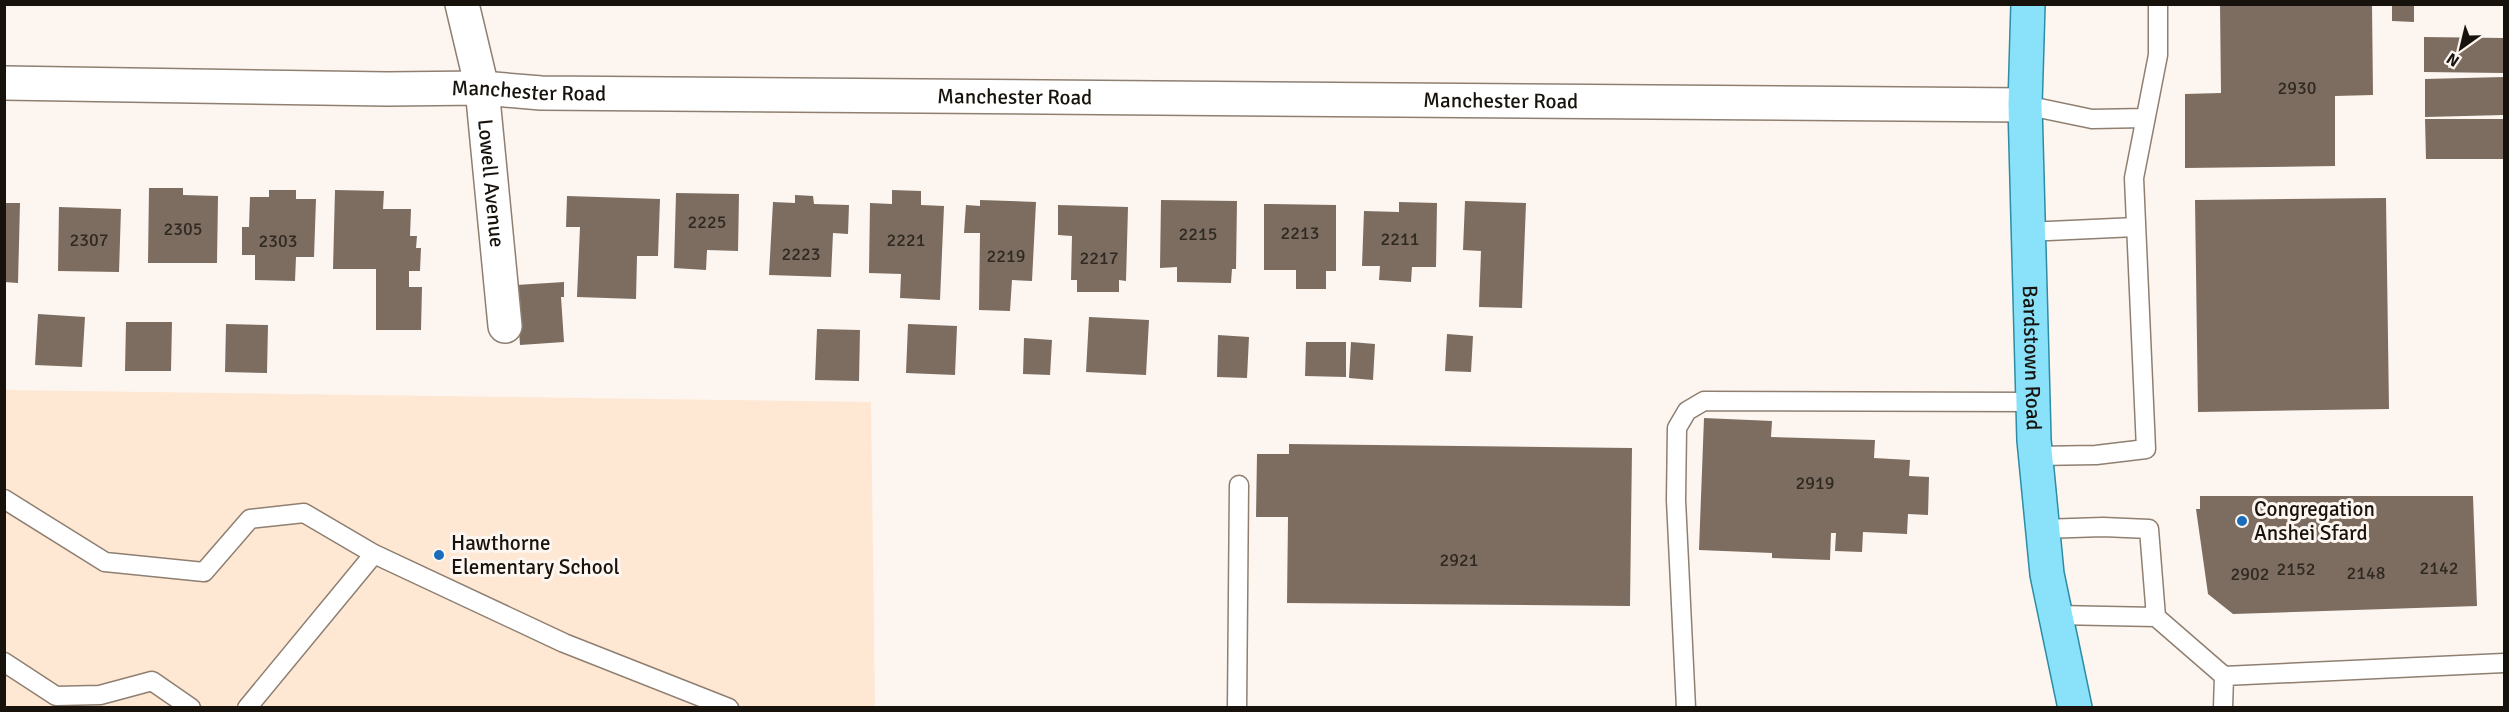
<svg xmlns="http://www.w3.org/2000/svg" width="2509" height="712" viewBox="0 0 2509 712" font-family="Signika,sans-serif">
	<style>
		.built { fill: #fee7d3 }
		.building { fill: #7c6d60 }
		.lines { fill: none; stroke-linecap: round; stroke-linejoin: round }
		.lane-casing { stroke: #8e7f71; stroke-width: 21 }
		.street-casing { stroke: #8e7f71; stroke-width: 36 }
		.primary-casing { stroke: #2e8ca4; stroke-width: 36 }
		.lane { stroke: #fff; stroke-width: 18 }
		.street { stroke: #fff; stroke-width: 33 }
		.primary { stroke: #89e2fa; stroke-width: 33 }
		.poi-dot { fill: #196dbb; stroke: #fdf6f0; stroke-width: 2 }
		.labels { text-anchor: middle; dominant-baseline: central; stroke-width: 6; stroke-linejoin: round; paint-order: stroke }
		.number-label { font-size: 18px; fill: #302921 }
		.street-label { font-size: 21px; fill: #17120c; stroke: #fdf6f0 }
		.poi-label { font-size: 21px; fill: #17120c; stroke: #fdf6f0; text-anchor: start }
	</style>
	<rect width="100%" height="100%" fill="#fdf6f0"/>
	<path class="built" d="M5 390 871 402 875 707 5 708Z"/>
	<path class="building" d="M2220 4H2372L2373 95 2335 96V166L2185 168V94L2221 93Z
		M2392 4H2414V22L2392 21Z
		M2424 37 2504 38V73L2424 72Z
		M2504 77V115L2425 117V79Z
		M2425 119H2504V159H2426Z
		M149 188H183V195L218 196 217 263H148Z
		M269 190H296V199H316L314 257H296L295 281 255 280V255H242V227H249L250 197H269Z
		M335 190 384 191 383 209H411L410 236H417L416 248H421L420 271H409V287H422L421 330H376V269H333Z
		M892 190 921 191V205L944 206 940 300 900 298 901 274 869 273 870 203 892 204Z
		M676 193 739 194 738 251 707 250 706 270 674 268Z
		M795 195 813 196 814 204 849 205 848 234 833 233 831 277 769 275 773 202 795 203Z
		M567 196 660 199 658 256H637L636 299 577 297 580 227H566Z
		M2386 198 2389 409 2198 412 2195 200Z
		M980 200 1036 202 1032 281 1012 280 1010 311 979 310 980 233H964L966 205 980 206Z
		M1161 200 1237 201 1236 269H1232L1231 283 1177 282V267L1160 268Z
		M1465 201 1526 203 1522 308 1479 307 1481 251 1463 250Z
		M1399 202 1437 203 1436 267H1412L1411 282 1379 280 1380 266H1362L1364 211 1399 212Z
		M4 203H20L18 283 4 282Z
		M1264 204 1336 205V271H1326V289H1296V270H1264Z
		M1058 205 1128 207 1126 281 1119 280V292H1077V280H1071L1072 236 1058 235Z
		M59 207 121 209 119 272 58 271Z
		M564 282V297H561L564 342 520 345 516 285Z
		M38 314 85 317 82 367 35 365Z
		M1089 317 1149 320 1146 375 1086 372Z
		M126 322H172L171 371H125Z
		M226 324 268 325 267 373 225 372Z
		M908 324 957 326 955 375 906 373Z
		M817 329 860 330 859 381 815 380Z
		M1447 334 1473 336 1471 372 1445 371Z
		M1218 335 1249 337 1247 378 1217 377Z
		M1024 338 1052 340 1050 375 1023 374Z
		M1306 342H1346V377L1305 376Z
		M1351 342 1375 344 1373 380 1349 378Z
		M1704 418 1772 421 1771 437 1875 440 1874 458 1910 460 1909 476 1929 477 1928 515 1908 514 1907 534 1863 532 1862 552 1835 551 1836 533H1831L1830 560 1772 558V553L1699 550Z
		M1289 444 1632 448 1630 606 1287 603 1288 517H1256L1257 454H1289Z
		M2200 496H2473L2477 606 2233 614 2208 594 2196 509H2200Z"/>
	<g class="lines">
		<defs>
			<path id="lane" d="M2025 105 2092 119 2145 118
				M2028 232 2136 227
				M2035 456 2096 455 2146 449 2134 178 2158 55V4
				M4 499 105 562 204 572 250 519 304 513 374 554 564 643 729 708
				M2042 529 2103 527 2149 529 2156 617 2056 615
				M2156 617 2224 676 2223 708
				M4 662 56 696 100 695 152 681 191 708
				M2224 676 2504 663
				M247 708 374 554
				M1237 708 1239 485
				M1686 708 1676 500 1677 428 1687 411 1704 401 2033 402"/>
			<g id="street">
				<path id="s1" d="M462 4 482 88 505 326"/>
				<path id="s2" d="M4 83 387 89 482 88 541 93 2025 105"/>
			</g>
			<g id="primary">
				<path id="s3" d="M2028 4 2025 105 2034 440 2047 574 2075 708"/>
			</g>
		</defs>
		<use href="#lane" class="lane-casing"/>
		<use href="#street" class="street-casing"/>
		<use href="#primary" class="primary-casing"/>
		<use href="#lane" class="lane"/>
		<use href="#street" class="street"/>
		<use href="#primary" class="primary"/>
	</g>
	<g class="poi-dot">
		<circle cx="2242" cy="521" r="6"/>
		<circle cx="439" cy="555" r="6"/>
	</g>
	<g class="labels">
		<g class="number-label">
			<text x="2297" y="88">2930</text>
			<text x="707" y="222">2225</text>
			<text x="183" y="229">2305</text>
			<text x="1300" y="233">2213</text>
			<text x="1198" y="234">2215</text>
			<text x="1400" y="239">2211</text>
			<text x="89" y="240">2307</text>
			<text x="906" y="240">2221</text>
			<text x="278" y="241">2303</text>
			<text x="801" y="254">2223</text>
			<text x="1006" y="256">2219</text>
			<text x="1099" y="258">2217</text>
			<text x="1815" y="483">2919</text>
			<text x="1459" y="560">2921</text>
			<text x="2439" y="568">2142</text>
			<text x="2296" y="569">2152</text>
			<text x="2366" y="573">2148</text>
			<text x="2250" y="574">2902</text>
		</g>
		<g class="street-label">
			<text stroke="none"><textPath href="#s2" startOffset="525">Manchester Road</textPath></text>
			<text stroke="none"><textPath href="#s2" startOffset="1011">Manchester Road</textPath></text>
			<text stroke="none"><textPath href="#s2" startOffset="1497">Manchester Road</textPath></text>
			<text stroke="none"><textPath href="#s1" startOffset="182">Lowell Avenue</textPath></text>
			<text stroke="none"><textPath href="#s3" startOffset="354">Bardstown Road</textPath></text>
		</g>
		<g class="poi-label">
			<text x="2254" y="509">Congregation<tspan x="2254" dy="24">Anshei Sfard</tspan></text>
			<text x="451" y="543">Hawthorne<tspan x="451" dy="24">Elementary School</tspan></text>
		</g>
	</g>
	<rect width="2509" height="712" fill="none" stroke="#17120c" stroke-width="12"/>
	<g transform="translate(2461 48) rotate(214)" stroke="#fdf6f0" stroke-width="4.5" paint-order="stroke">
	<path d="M0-4.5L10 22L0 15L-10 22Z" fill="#17120c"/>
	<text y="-9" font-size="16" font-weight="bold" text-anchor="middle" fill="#17120c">N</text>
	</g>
</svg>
